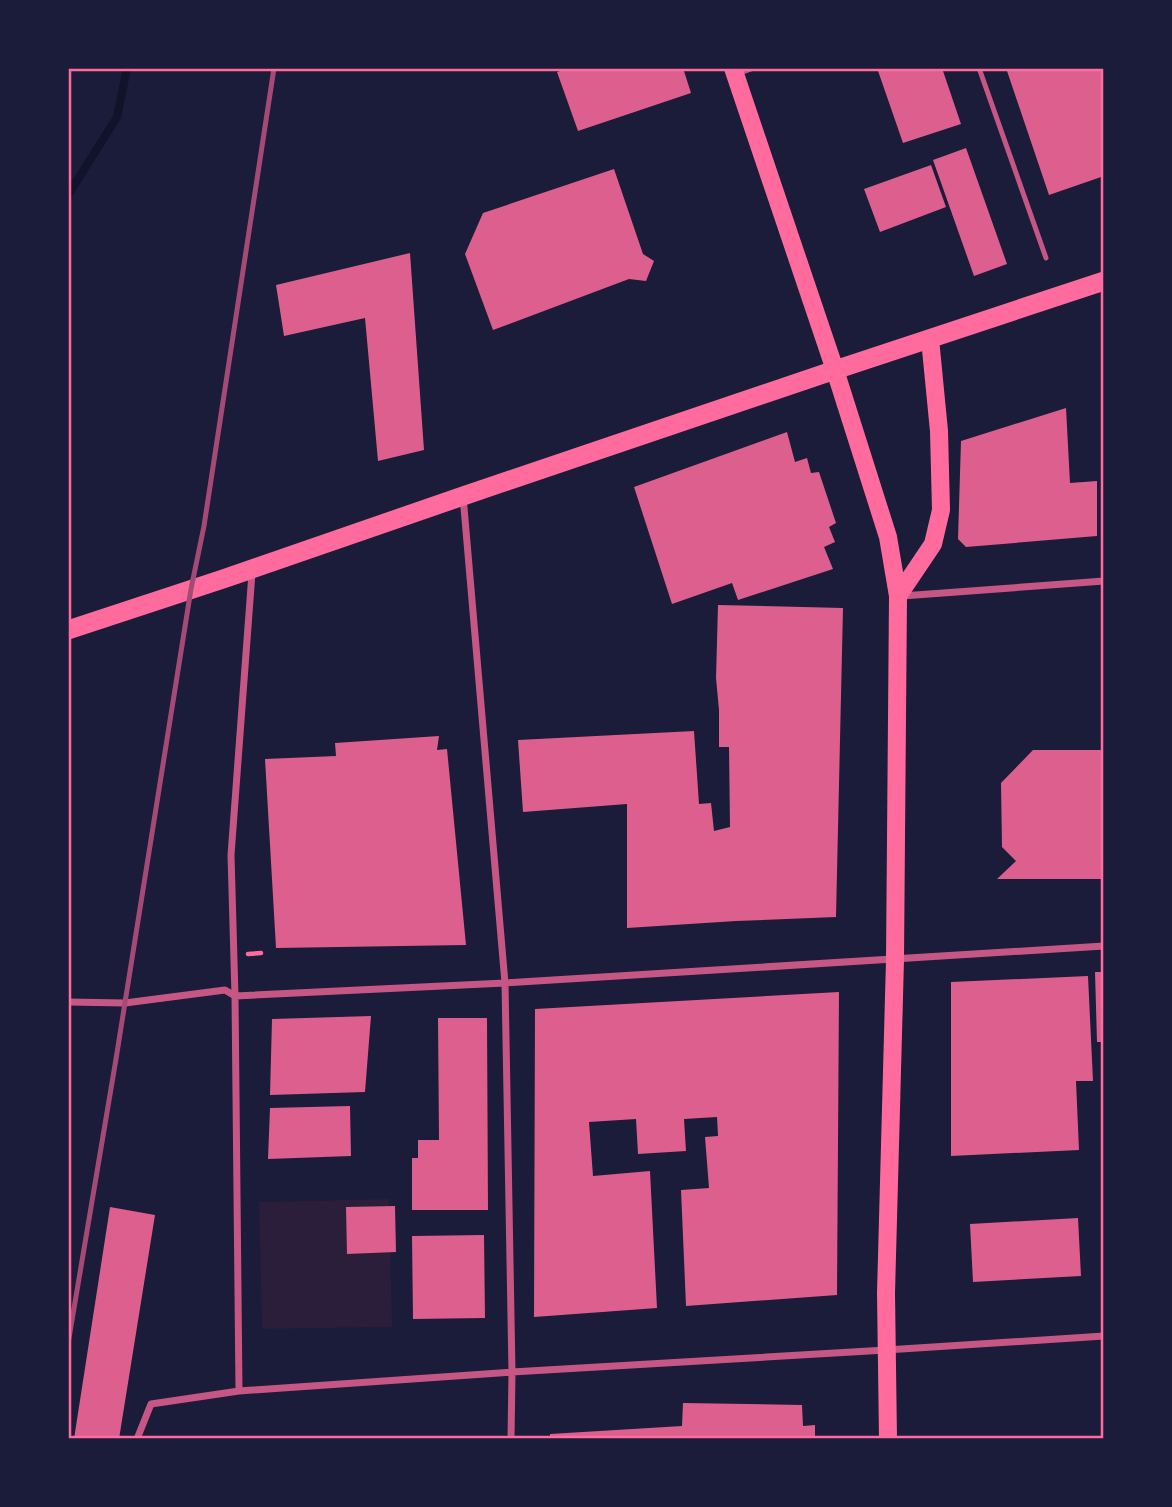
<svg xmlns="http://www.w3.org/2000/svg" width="1172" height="1507" viewBox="0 0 1172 1507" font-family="'DM Sans',sans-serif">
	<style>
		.green { fill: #2a1e3b }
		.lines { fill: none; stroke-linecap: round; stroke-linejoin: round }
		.stream { stroke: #12122b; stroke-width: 8 }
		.building { fill: #dd5f8e }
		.path { stroke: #ff6b9d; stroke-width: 4.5 }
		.service { stroke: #c65784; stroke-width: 5 }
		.minor { stroke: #c65784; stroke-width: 7 }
		.primary { stroke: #ff6b9d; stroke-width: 18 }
		.trunk { stroke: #ff6b9d; stroke-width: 19 }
		.rail { stroke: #a44b75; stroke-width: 5 }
		.neatline { fill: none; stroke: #ff6b9d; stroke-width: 2.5 }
	</style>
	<rect width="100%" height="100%" fill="#1b1b3a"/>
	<path class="green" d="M389 1199 392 1327 262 1329 259 1202Z"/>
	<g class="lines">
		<path class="stream" d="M68 195 117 117 127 68"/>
	</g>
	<path class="building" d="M569 68H683L691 93 578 131 557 72Z
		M877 68H942L961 124 903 143Z
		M1006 68H1104V176L1049 195Z
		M966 148 1007 264 974 276 933 160Z
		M931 165 946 207 880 232 864 189Z
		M614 169 643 254 654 261 646 281 629 279 493 330 465 254 483 213Z
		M410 253 424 450 378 461 365 318 284 336 276 285Z
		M1066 408 1070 483 1097 481V536L966 547 958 539 961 441Z
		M787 432 795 462 807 458 811 473 819 472 836 523 829 527 835 542 824 547 833 569 738 600 732 583 672 604 634 487Z
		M718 605 843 608 836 917 736 921 627 928V804L523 812 518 740 694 731 699 804 711 803 714 831 730 827 729 747H719V710L716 678Z
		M439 736 437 750 447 749 466 945 276 948 265 759 336 756 335 743Z
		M1033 750H1104V879H997L1016 861 1002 847 1001 783Z
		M1095 972H1104V1042H1097Z
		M1088 976 1093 1081H1076L1079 1150 951 1156V982Z
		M839 992 837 1295 686 1306 681 1190 709 1188 705 1137 718 1136 717 1117 684 1119 686 1151 638 1154 636 1119 589 1122 593 1176 650 1171 657 1308 534 1317 535 1009Z
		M371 1016 365 1092 270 1095 272 1019Z
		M438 1018H487L488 1210H412V1158H418V1140H439Z
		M350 1106 351 1156 268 1159 270 1108Z
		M395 1206 396 1252 347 1254 346 1207Z
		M110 1207 155 1215 119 1439H74Z
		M1078 1218 1081 1276 973 1282 970 1224Z
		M484 1235 485 1318 413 1319 412 1236Z
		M683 1403 802 1405 803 1426 815 1425V1439H550V1434L682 1426Z"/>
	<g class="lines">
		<path class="path" d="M248 954 261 953"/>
		<path class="service" d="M979 68 1046 258
			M737 74 754 68"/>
		<path class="minor" d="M463 496 505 983 512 1372 511 1439
			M902 596 1104 581
			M68 1002 125 1003 225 990 235 996 505 983 1104 946
			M239 1391 235 996 231 855 252 573
			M137 1439 151 1404 239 1391 512 1372 886 1350 1104 1336"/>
		<path class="primary" d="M733 68 835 370 888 537 898 596 895 960 886 1293 888 1439
			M898 596 933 544 941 510 939 431 930 339"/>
		<path class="trunk" d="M68 630 223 579 463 496 835 370 1104 281"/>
		<path class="rail" d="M68 1344 116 1059 191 589 204 526 274 68"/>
	</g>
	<rect width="1172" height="1507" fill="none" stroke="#1b1b3a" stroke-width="140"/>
	<rect x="70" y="70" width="1032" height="1367" class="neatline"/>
</svg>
